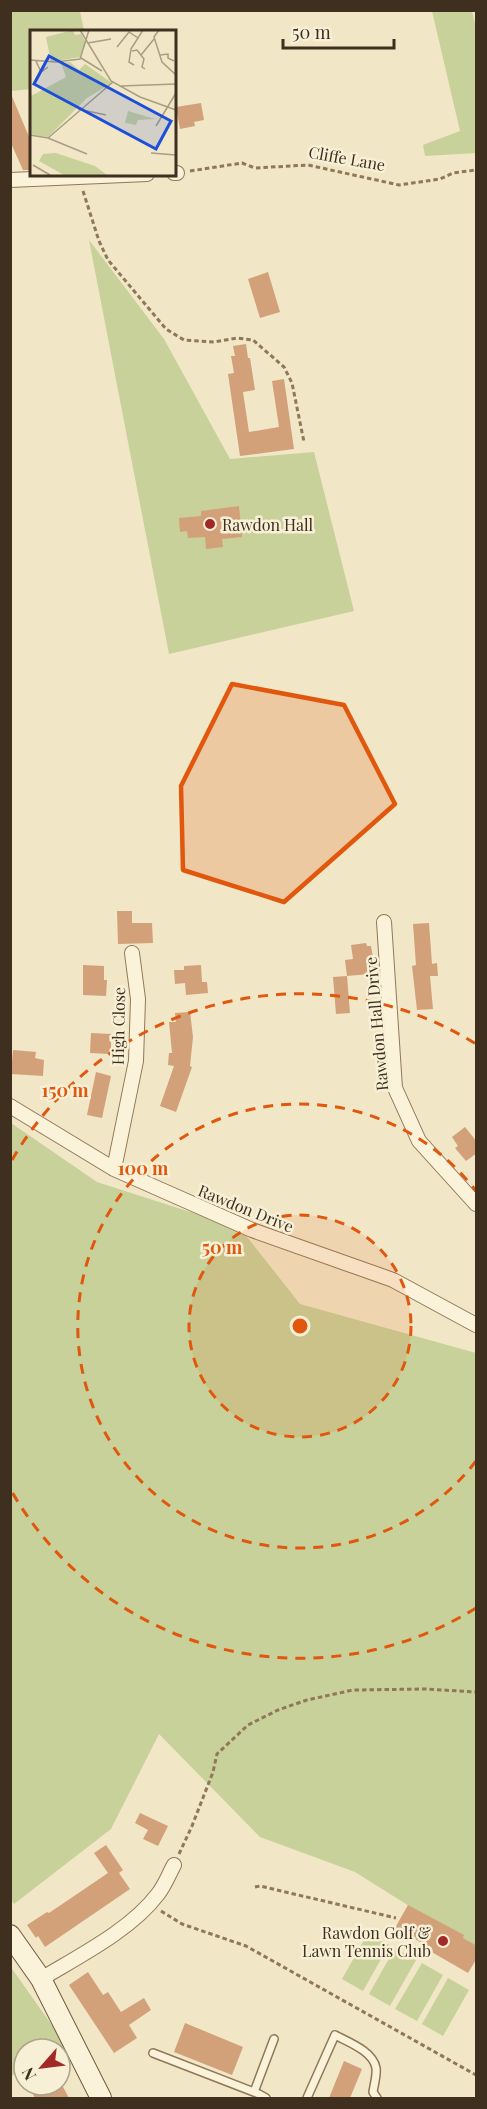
<svg xmlns="http://www.w3.org/2000/svg" width="487" height="2109" viewBox="0 0 487 2109" font-family="'Playfair Display',serif">
	<style>
		.green { fill: #c8d199 }
		.building { fill: #d2a17a }
		.lines { fill: none; stroke-linecap: round; stroke-linejoin: round }
		.lane-casing { stroke: #8f785a; stroke-width: 10 }
		.street-casing { stroke: #8f785a; stroke-width: 16 }
		.secondary-casing { stroke: #71593d; stroke-width: 22 }
		.path { stroke: #8f785a; stroke-width: 3; stroke-dasharray: 4.5 3; stroke-linecap: butt }
		.lane { stroke: #fbf2da; stroke-width: 7 }
		.street { stroke: #fbf2da; stroke-width: 14 }
		.secondary { stroke: #fbf2da; stroke-width: 20 }
		.marked { fill: #e0570d; fill-opacity: 0.2; stroke: #e0570d; stroke-width: 4.5; stroke-linejoin: round }
		.ring { fill: none; stroke: #e0570d; stroke-width: 3; stroke-dasharray: 10 8 }
		.poi-dot { fill: #a22926; stroke: #f8f0d6; stroke-width: 2 }
		.labels { text-anchor: middle; dominant-baseline: central; stroke-width: 5; stroke-linejoin: round; paint-order: stroke }
		.street-label { font-size: 16px; fill: #3e2f1f; stroke: #f8f0d6 }
		.poi-label { font-size: 16px; fill: #3e2f1f; stroke: #f8f0d6; text-anchor: start }
		.inset-road { fill: none; stroke: #a99d83; stroke-width: 1.5 }
		.view { fill: #1d4ed8; fill-opacity: 0.15; stroke: #1d4ed8; stroke-width: 3 }
		.inset-edge { fill: none; stroke: #3e2f1f; stroke-width: 3 }
		.centre { fill: #e0570d; stroke: #f8f0d6; stroke-width: 3 }
		.ring-label { font-size: 18px; text-anchor: middle; font-weight: bold; fill: #e0570d; stroke: #f8f0d6; stroke-width: 5; stroke-linejoin: round; paint-order: stroke }
	</style>
	<rect width="100%" height="100%" fill="#f1e6c6"/>
	<path class="green" d="M11 11H80L84 31 32 32 31 89 11 91Z
		M432 11H472L476 28V153L425 156 423 145 460 131Z
		M89 240 164 339 230 459 314 452 354 611 169 654Z
		M11 1123 97 1182 240 1228 300 1304 476 1353V1948L355 1872 260 1837 159 1734 111 1829 14 1904 11 1899Z
		M368 1933 389 1945 363 1991 342 1979Z
		M395 1948 416 1960 390 2006 369 1994Z
		M422 1963 443 1975 417 2021 395 2009Z
		M10 1966 66 2045 59 2049H24V2069L11 2076Z
		M448 1978 469 1990 443 2036 422 2024Z"/>
	<path class="building" d="M11 94 32 144V170H23L10 141Z
		M201 103 204 120 194 122 195 126 180 129 176 107Z
		M268 272 280 312 260 318 248 279Z
		M246 344 248 358H250L255 390 243 392 249 432 279 427 272 381 284 379 294 449 240 456 228 374 234 373 231 356H235L233 346Z
		M239 506 242 537 222 539 223 547 206 549 205 537 188 538 187 531 180 532 179 518 201 516V511Z
		M117 911H132V923H152L153 943 118 944Z
		M429 923 432 964 437 963 438 976H430L433 1009 417 1010 412 966 416 965 413 924Z
		M366 943 367 946H371L373 958H367L369 974 347 976 345 960 353 959 351 945Z
		M83 965 104 966V980H107L106 996 83 995Z
		M201 965 202 982H207L208 993 186 995 185 983 175 984 174 970H184V966Z
		M347 976 350 1013 336 1014 333 977Z
		M190 1012 193 1037 190 1066 192 1067 176 1112 160 1106 174 1066 168 1065 169 1053H172L169 1022H176L175 1013Z
		M91 1033 111 1034V1054L90 1053Z
		M13 1050 36 1052 35 1058 44 1060 43 1076 11 1074Z
		M96 1072 111 1076 102 1118 87 1115Z
		M465 1127 477 1142V1153L466 1161 455 1148 458 1146 452 1137Z
		M140 1813 168 1826 158 1846 143 1839 148 1830 135 1823Z
		M106 1845 123 1870 119 1873 130 1889 45 1947 38 1936 36 1938 27 1925 47 1912 49 1913 108 1873 94 1853Z
		M408 1905 464 1935 463 1938 477 1946V1958L468 1973 423 1947 424 1944 395 1928Z
		M88 1972 103 1995 108 1992 121 2012 144 1998 151 2010 129 2025 137 2038 114 2053 69 1985Z
		M185 2023 243 2047 232 2075 174 2052Z
		M344 2061 362 2069 350 2098H329Z
		M28 2085H62L69 2098H35Z"/>
	<g class="lines">
		<defs>
			<path id="lane" d="M153 2053 259 2094 266 2098
				M254 2092 274 2039
				M307 2098 335 2035C348 2042 373 2051 376 2068 377 2075 374 2085 373 2092L377 2098"/>
			<path id="street" d="M174 173H177
				M10 180 147 174
				M384 922 395 1088 419 1141 476 1204
				M10 1106 114 1169 252 1230 393 1280 476 1325
				M114 1169 136 1061 138 999 132 953
				M41 1979C79 1956 131 1930 158 1894 165 1885 169 1874 174 1865"/>
			<path id="secondary" d="M10 1935 41 1979 101 2098"/>
		</defs>
		<use href="#lane" class="lane-casing"/>
		<use href="#street" class="street-casing"/>
		<use href="#secondary" class="secondary-casing"/>
		<path class="path" d="M190 171 242 163 255 168 308 165 399 185 440 179 453 173 476 170
			M83 191 99 241 108 260 166 329 184 340 214 342 237 338 253 340 284 367 292 383 304 442
			M179 1854 192 1826 213 1772 217 1754 248 1725 278 1710 307 1700 353 1690 426 1689 476 1692
			M255 1887 260 1886 396 1918
			M161 1911 182 1924 246 1946 476 2075"/>
		<use href="#lane" class="lane"/>
		<use href="#street" class="street"/>
		<use href="#secondary" class="secondary"/>
	</g>
	<path class="marked" d="M232 684 344 705 395 804 284 902 183 870 181 786Z"/>
	<circle cx="300" cy="1326" r="111" fill="#e0570d" fill-opacity=".12"/>
	<g class="ring">
		<circle cx="300" cy="1326" r="111"/>
		<path d="M476 1461A222 222 0 1 1 476 1191"/>
		<path d="M476 1608A333 333 0 0 1 12 1492M12 1160A333 333 0 0 1 476 1044"/>
	</g>
	<g class="poi-dot">
		<circle cx="210" cy="524" r="6"/>
		<circle cx="443" cy="1941" r="6"/>
	</g>
	<g class="labels">
		<g class="street-label">
			<text transform="translate(347 158) rotate(10)">Cliffe Lane</text>
			<text transform="translate(376 1024) rotate(-95)">Rawdon Hall Drive</text>
			<text transform="translate(118 1026) rotate(-89)">High Close</text>
			<text transform="translate(246 1208) rotate(22)">Rawdon Drive</text>
		</g>
		<g class="poi-label">
			<text x="222" y="524">Rawdon Hall</text>
			<text x="431" y="1932" text-anchor="end">Rawdon Golf &amp;<tspan x="431" dy="18">Lawn Tennis Club</tspan></text>
		</g>
	</g>
	<g transform="translate(30 30)">
		<rect width="146" height="146" fill="#f1e6c6"/>
		<path d="M43 0 45 5 51 4 56 13 50 27 21 32 16 7ZM40 32 49 40 55 34 82 53 57 68 18 107 0 104 1 66 36 47 31 33ZM98 81 125 89 108 90 106 95 95 93ZM26 123 65 136 77 145H34L9 131 13 124Z" fill="#c8d199"/>
		<path class="inset-road" d="M50 0 81 51 110 67 146 80M129 0 124 7 132 32 146 45M58 13 81 9M87 17 99 2 108 8M102 21 107 20 114 29 112 37 115 39M111 25 124 9M130 25 138 24V28L144 31M51 28 72 41M0 30 26 32 50 29 59 0M6 31 11 42 18 37M104 35 99 32 101 19 113 0M91 56 146 54M48 79 76 85M126 96 146 63M0 105 18 108 57 124M18 108 83 52M121 123 146 125M3 135 20 145"/>
		<path class="view" d="M19 26 141 91 126 119 4 54Z"/>
		<rect width="146" height="146" class="inset-edge"/>
	</g>
	<circle cx="300" cy="1326" r="9" class="centre"/>
	<g class="ring-label">
		<text x="65" y="1097">150 m</text>
		<text x="143" y="1175">100 m</text>
		<text x="222" y="1254">50 m</text>
	</g>
	<rect width="487" height="2109" fill="none" stroke="#3e2f1f" stroke-width="24"/>
	<g transform="translate(42 2067) rotate(242)"><circle r="28" fill="#f8f0d6" stroke="#aea38d" stroke-width="1.5"/>
	<path d="M0-4.5L10 22L0 15L-10 22Z" fill="#a22926"/>
	<text y="-9" font-size="16" font-weight="bold" text-anchor="middle" fill="#3e2f1f">N</text>
	</g>
	<path d="M283 39v9h111v-9" fill="none" stroke="#3e2f1f" stroke-width="3"/>
	<text x="292" y="39" font-size="18" fill="#3e2f1f" stroke="#f8f0d6" stroke-width="4.5" paint-order="stroke">50 m</text>
</svg>
